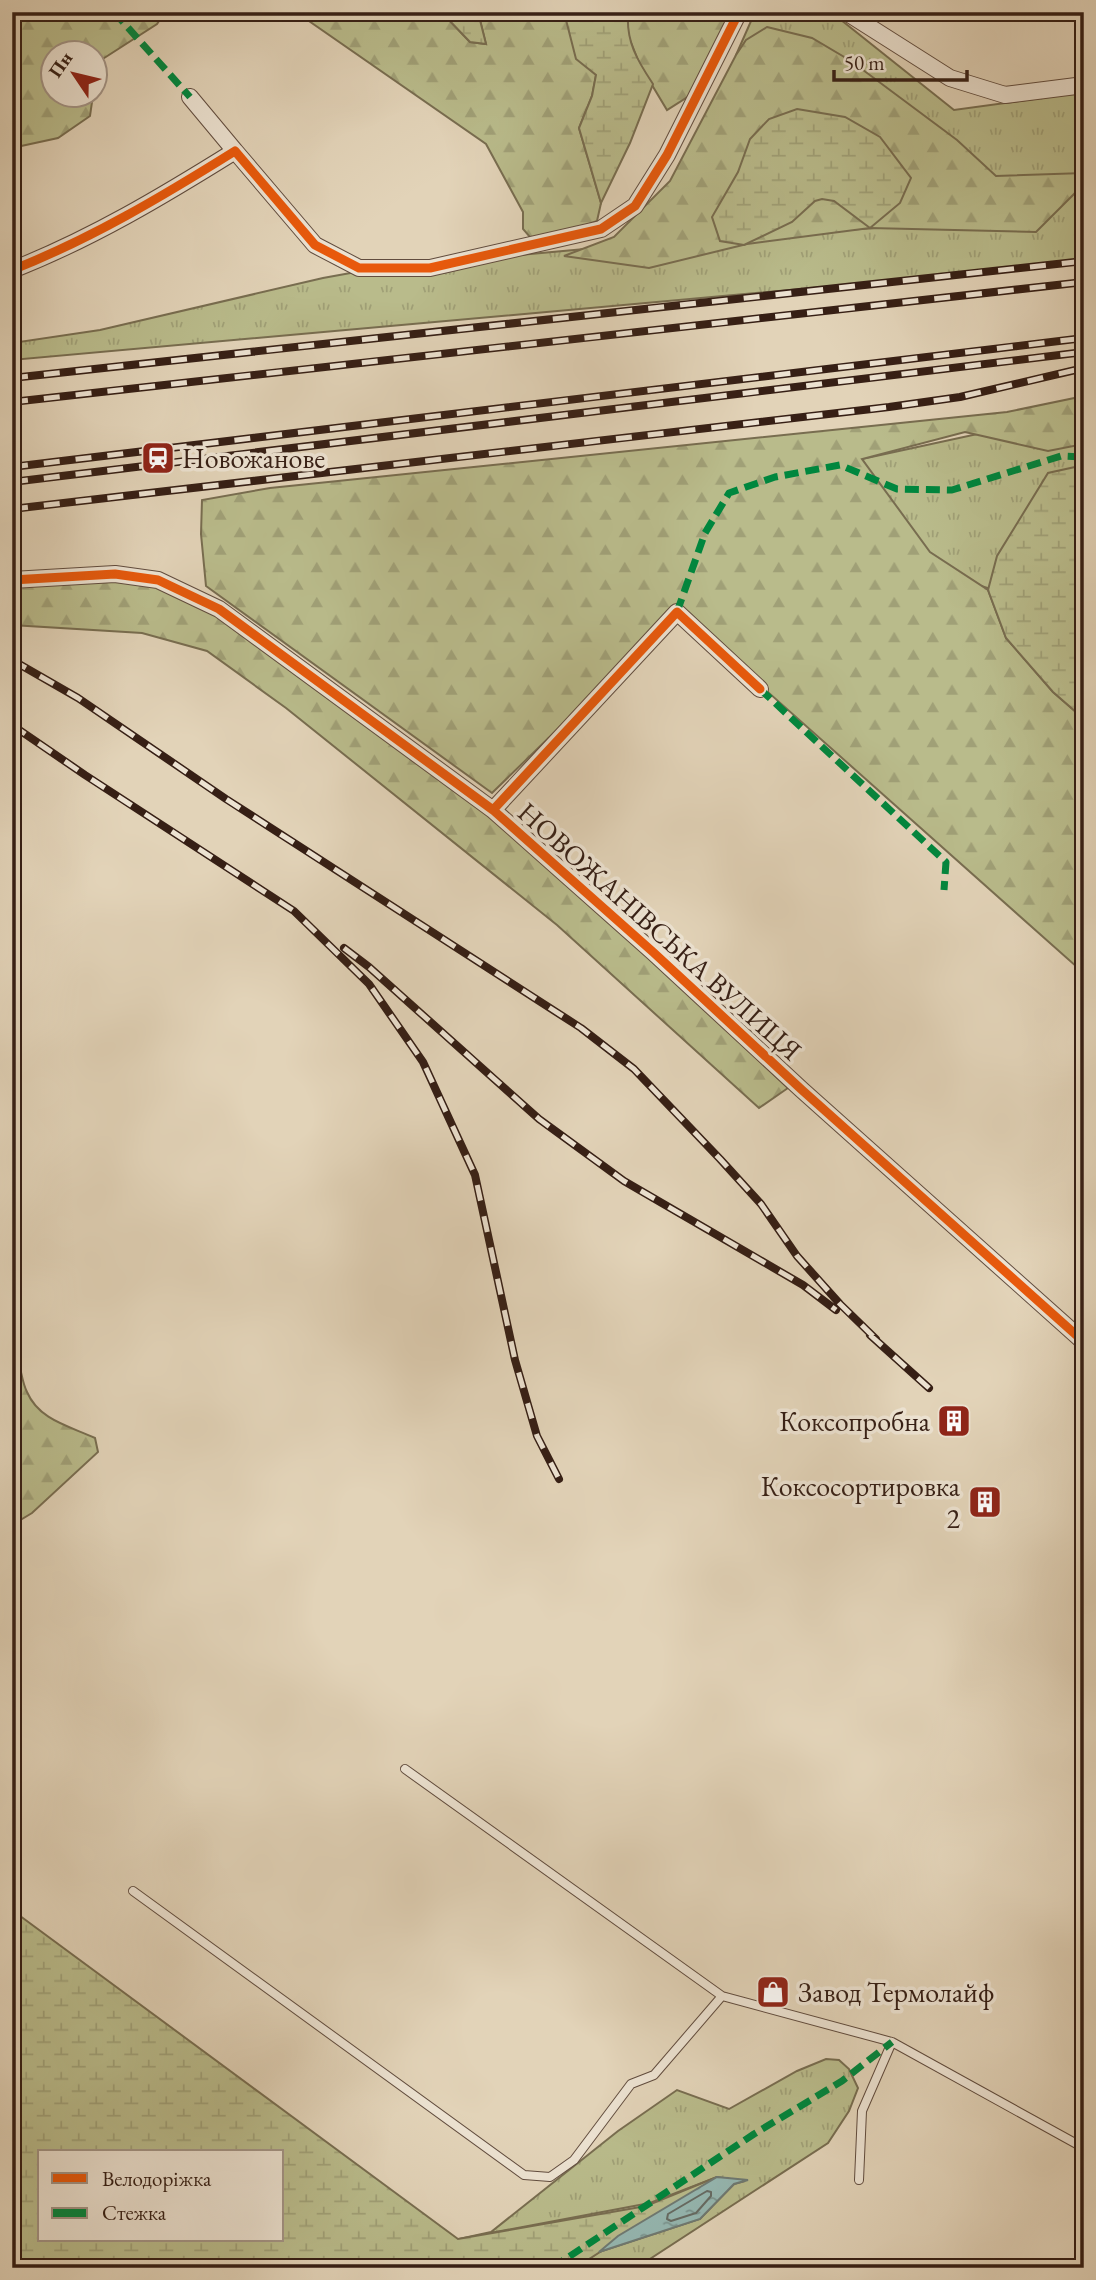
<svg xmlns="http://www.w3.org/2000/svg" width="1096" height="2280" viewBox="0 0 1096 2280" font-family="'EB Garamond',serif">
	<style>
		.grass { fill: url(#grass-tufts); stroke: #786d50; stroke-width: 2 }
		.forest { fill: url(#forest-firs); stroke: #786d50; stroke-width: 2 }
		.wetland { fill: url(#wetland-marsh); stroke: #786d50; stroke-width: 2; fill-rule: evenodd }
		.water { fill: url(#water-ripples); stroke: #6f7a73; stroke-width: 2 }
		.lines { fill: none; stroke-linecap: round; stroke-linejoin: round }
		.shore { stroke: #666b63; stroke-width: 2 }
		.lane-casing { stroke: #614c3e; stroke-width: 10 }
		.street-casing { stroke: #614c3e; stroke-width: 18 }
		.lane { stroke: #ece2d1; stroke-width: 8 }
		.street { stroke: #ece2d1; stroke-width: 16 }
		.rail-casing { stroke: #361f15; stroke-width: 8 }
		.rail { stroke: #ece2d1; stroke-width: 5; stroke-dasharray: 16; stroke-linecap: butt }
		.quiet { stroke: #00873e; stroke-width: 7; stroke-dasharray: 14 7; stroke-linecap: butt }
		.cycleway-casing { stroke: #ece2d1; stroke-width: 13 }
		.cycleway { stroke: #e8590c; stroke-width: 9 }
		.labels { text-anchor: middle; dominant-baseline: central; stroke-width: 7; stroke-linejoin: round; paint-order: stroke }
		.poi-label { font-size: 28px; fill: #361f15; stroke: #ece2d1; text-anchor: start }
		.street-label { font-size: 28px; fill: #361f15; stroke: #ece2d1 }
	</style>
	<defs>
		<pattern id="grass-tufts" width="24" height="20" patternUnits="userSpaceOnUse" patternTransform="scale(1.75)"><rect width="24" height="20" fill="#b9bb8b"/><path d="M3 7l-1-3M5 7V3M7 7l1-3M15 17l-1-3M17 17v-4M19 17l1-3" fill="none" stroke="#a0a077"/></pattern>
		<pattern id="forest-firs" width="22" height="20" patternUnits="userSpaceOnUse" patternTransform="scale(1.75)"><rect width="22" height="20" fill="#b9bb8b"/><path d="M5 1l3.5 6h-7zM16 11l3.5 6h-7z" fill="#a0a077"/></pattern>
		<pattern id="wetland-marsh" width="20" height="14" patternUnits="userSpaceOnUse" patternTransform="scale(1.75)"><rect width="20" height="14" fill="#b9bb8b"/><path d="M1 5h8M5 5V1M11 12h8M15 12V8" fill="none" stroke="#a0a077"/></pattern>
		<pattern id="water-ripples" width="26" height="14" patternUnits="userSpaceOnUse" patternTransform="scale(1.75)"><rect width="26" height="14" fill="#95b7b1"/><path d="M2 4q2-2 4 0t4 0M15 11q2-2 4 0t4 0" fill="none" stroke="#7a948f"/></pattern>
	</defs>
	<rect width="100%" height="100%" fill="#e2d3b8"/>
	<filter id="stains"><feTurbulence type="fractalNoise" baseFrequency=".00286" numOctaves="4"/><feColorMatrix values="0 0 0 0 .2 0 0 0 0 .09 0 0 0 0 .02 0 0 0 .5 -.17"/></filter>
	<radialGradient id="worn" r=".72"><stop offset=".6" stop-color="#630" stop-opacity="0"/><stop offset="1" stop-color="#630" stop-opacity=".3"/></radialGradient>
	<path class="grass" d="M755 12H831L954 110 1084 92V175L998 178 736 55Z
		M1084 181V259L946 276 12 360V343L100 330 323 278 378 268 596 248 902 226Z
		M1084 411V543L1000 592 931 570 862 459Z
		M826 2059 839 2060 849 2069 858 2088 849 2111 828 2143 636 2268H576L599 2252 700 2219 734 2184 745 2181 717 2177 650 2203 459 2239 491 2232 618 2131 677 2090 729 2109 797 2071Z"/>
	<path class="forest" d="M12 12H165L157 24 98 62 95 85 94 52H52V94L93 95 90 116 58 138 12 148Z
		M296 12H434L449 20 470 42 486 44 478 12H566L596 75 592 96 579 128 601 203 597 221 536 244 523 229V212L486 144Z
		M628 12H729L700 89 667 110 640 65 627 33Z
		M767 27 812 38 851 61 957 140 996 176 1084 173V184L1036 232 870 228 747 244 649 268 564 256 614 237 670 181 736 55 746 40Z
		M1084 396V444L1048 451 965 432 862 459 930 552 988 590 1006 638 1053 692 1084 719V962L1078 968 678 612 492 793 206 586 201 534 202 500 270 488 1007 412Z
		M130 576 195 598 493 810 788 1088 759 1108 557 925 286 708 207 651 142 633 12 625V587Z
		M12 1350C22 1362 20 1378 27 1392 39 1420 69 1426 95 1438L98 1452 32 1513 12 1525Z"/>
	<path class="wetland" d="M434 12H478L486 44 470 42 449 20Z
		M564 12H628C626 42 637 60 653 84L630 143 601 203 579 128 592 96 596 75 576 59Z
		M797 109 845 117 880 137 911 178 900 203 870 228 834 201 822 199 815 201 792 222 744 245 720 241 712 217 738 172 750 139 769 119Z
		M1084 465V719L1053 692 1006 638 988 590 997 556 1048 473Z
		M12 1910 458 2239 646 2206 717 2177 575 2268H12ZM40 2152H282V2240H40Z"/>
	<path class="water" d="M717 2177 748 2180 734 2184 700 2219 599 2252 618 2236Z"/>
	<g class="lines">
		<path class="shore" d="M707 2191 711 2192V2196L696 2213 671 2221 667 2219 668 2214Z"/>
		<defs>
			<path id="lane" d="M405 1769 722 1996 892 2042 1084 2148
				M133 1891 524 2175 550 2177 574 2160 631 2084 654 2075 722 1996
				M859 2180 862 2111 892 2042"/>
			<path id="street" d="M846 12 950 78 1005 95 1084 85
				M190 97 235 151
				M12 270C91 239 163 196 235 151L315 245 359 268H430L601 229 635 206 667 155 739 12
				M12 580 115 574 158 580 219 609 493 810 653 952 802 1090 1084 1342
				M493 810 677 612 760 689"/>
		</defs>
		<use href="#lane" class="lane-casing"/>
		<use href="#street" class="street-casing"/>
		<use href="#lane" class="lane"/>
		<use href="#street" class="street"/>
		<defs>
			<path id="rail" d="M12 378 1084 261
				M12 402 1084 282
				M12 467 1084 338
				M12 482 1084 352
				M12 509 889 407 960 397 1084 368
				M12 660 78 698 226 799 581 1028 634 1069 720 1159 761 1204 797 1256 840 1304 876 1339
				M12 725 85 775 294 911 369 984 423 1062 475 1175 515 1360 537 1436 559 1479
				M344 948 369 967 539 1119 624 1181 803 1285 836 1310
				M870 1335 929 1388"/>
		</defs>
		<use href="#rail" class="rail-casing"/>
		<use href="#rail" class="rail"/>
		<path class="quiet" d="M114 12 190 97
			M677 612 705 533 729 493 775 477 840 465 897 489 952 490 1061 456 1084 457
			M760 689 946 862 944 890
			M552 2268 754 2134 842 2081 892 2042"/>
		<defs>
			<path id="cycleway" d="M12 270C91 239 163 196 235 151L315 245 359 268H430L601 229 635 206 667 155 739 12
				M12 580 115 574 158 580 219 609 493 810 653 952 802 1090 1084 1342
				M493 810 677 612 760 689"/>
		</defs>
		<use href="#cycleway" class="cycleway-casing"/>
		<use href="#cycleway" class="cycleway"/>
	</g>
	<defs>
		<symbol id="station-square" viewBox="-11 -11 22 22"><rect x="-9" y="-9" width="18" height="18" rx="4" fill="#8f2418" stroke="#ece2d1"/><path d="M-3-6H3Q5-6 5-4V2Q5 4 3 4L4.5 6H3L1.5 4h-3L-3 6H-4.5L-3 4Q-5 4-5 2V-4Q-5-6-3-6ZM-3.5-4v3h7v-3ZM-3.5 1v1.5H-2V1ZM2 1v1.5H3.5V1Z" fill="#fff"/></symbol>
		<symbol id="building-square" viewBox="-11 -11 22 22"><rect x="-9" y="-9" width="18" height="18" rx="4" fill="#8f2418" stroke="#ece2d1"/><path d="M-4-6H4V6H1V3H-1V6H-4ZM-2.5-4.3h1.7v1.8h-1.7ZM.8-4.3h1.7v1.8H.8ZM-2.5-1h1.7V.8h-1.7ZM.8-1h1.7V.8H.8Z" fill="#fff"/></symbol>
		<symbol id="shop-square" viewBox="-11 -11 22 22"><rect x="-9" y="-9" width="18" height="18" rx="4" fill="#8f2418" stroke="#ece2d1"/><path d="M-5-2.5h2.3a2.7 3.5 0 0 1 5.4 0H5L5.5 6h-11ZM-1.5-2.5h3a1.5 2.3 0 0 0-3 0Z" fill="#fff"/></symbol>
	</defs>
	<g fill-rule="evenodd">
		<use href="#station-square" x="139" y="439" width="38" height="38"/>
		<use href="#building-square" x="935" y="1402" width="38" height="38"/>
		<use href="#building-square" x="966" y="1483" width="38" height="38"/>
		<use href="#shop-square" x="754" y="1973" width="38" height="38"/>
	</g>
	<g class="labels">
		<g class="poi-label">
			<text x="182" y="458">Новожанове</text>
			<text x="930" y="1421" text-anchor="end">Коксопробна</text>
			<text x="960" y="1486" text-anchor="end">Коксосортировка<tspan x="960" dy="32">2</tspan></text>
			<text x="798" y="1992">Завод Термолайф</text>
		</g>
		<g class="street-label">
			<text transform="translate(660 931) rotate(42)">НОВОЖАНІВСЬКА ВУЛИЦЯ</text>
		</g>
	</g>
	<rect width="1096" height="2280" fill="none" stroke="#e2d3b8" stroke-width="42"/>
	<rect x="14" y="14" width="1068" height="2252" fill="none" stroke="#361f15" stroke-width="3.5"/>
	<rect x="21" y="21" width="1054" height="2238" fill="none" stroke="#361f15" stroke-width="2"/>
	<rect x="38" y="2150" width="245" height="91" fill="#ece2d1" stroke="#a39486" stroke-width="2"/>
	<rect x="52" y="2173" width="35" height="10" fill="#e8590c" stroke="#a39486" stroke-width="2"/>
	<text x="102" y="2186" font-size="21" fill="#361f15">Велодоріжка</text>
	<rect x="52" y="2208" width="35" height="10" fill="#00873e" stroke="#a39486" stroke-width="2"/>
	<text x="102" y="2220" font-size="21" fill="#361f15">Стежка</text>
	<g transform="translate(74 74) rotate(305)"><circle r="33" fill="#ece2d1" stroke="#a39486" stroke-width="2"/>
	<path d="M0-5L12 26L0 18L-12 26Z" fill="#8f2418"/>
	<text y="-10" font-size="19" font-weight="bold" text-anchor="middle" fill="#361f15">Пн</text>
	</g>
	<path d="M834 70v10h133v-10" fill="none" stroke="#361f15" stroke-width="3.5"/>
	<text x="844" y="70" font-size="21" fill="#361f15" stroke="#ece2d1" stroke-width="5" paint-order="stroke">50 m</text>
	<rect width="100%" height="100%" filter="url(#stains)"/>
	<rect width="100%" height="100%" fill="url(#worn)"/>
</svg>
